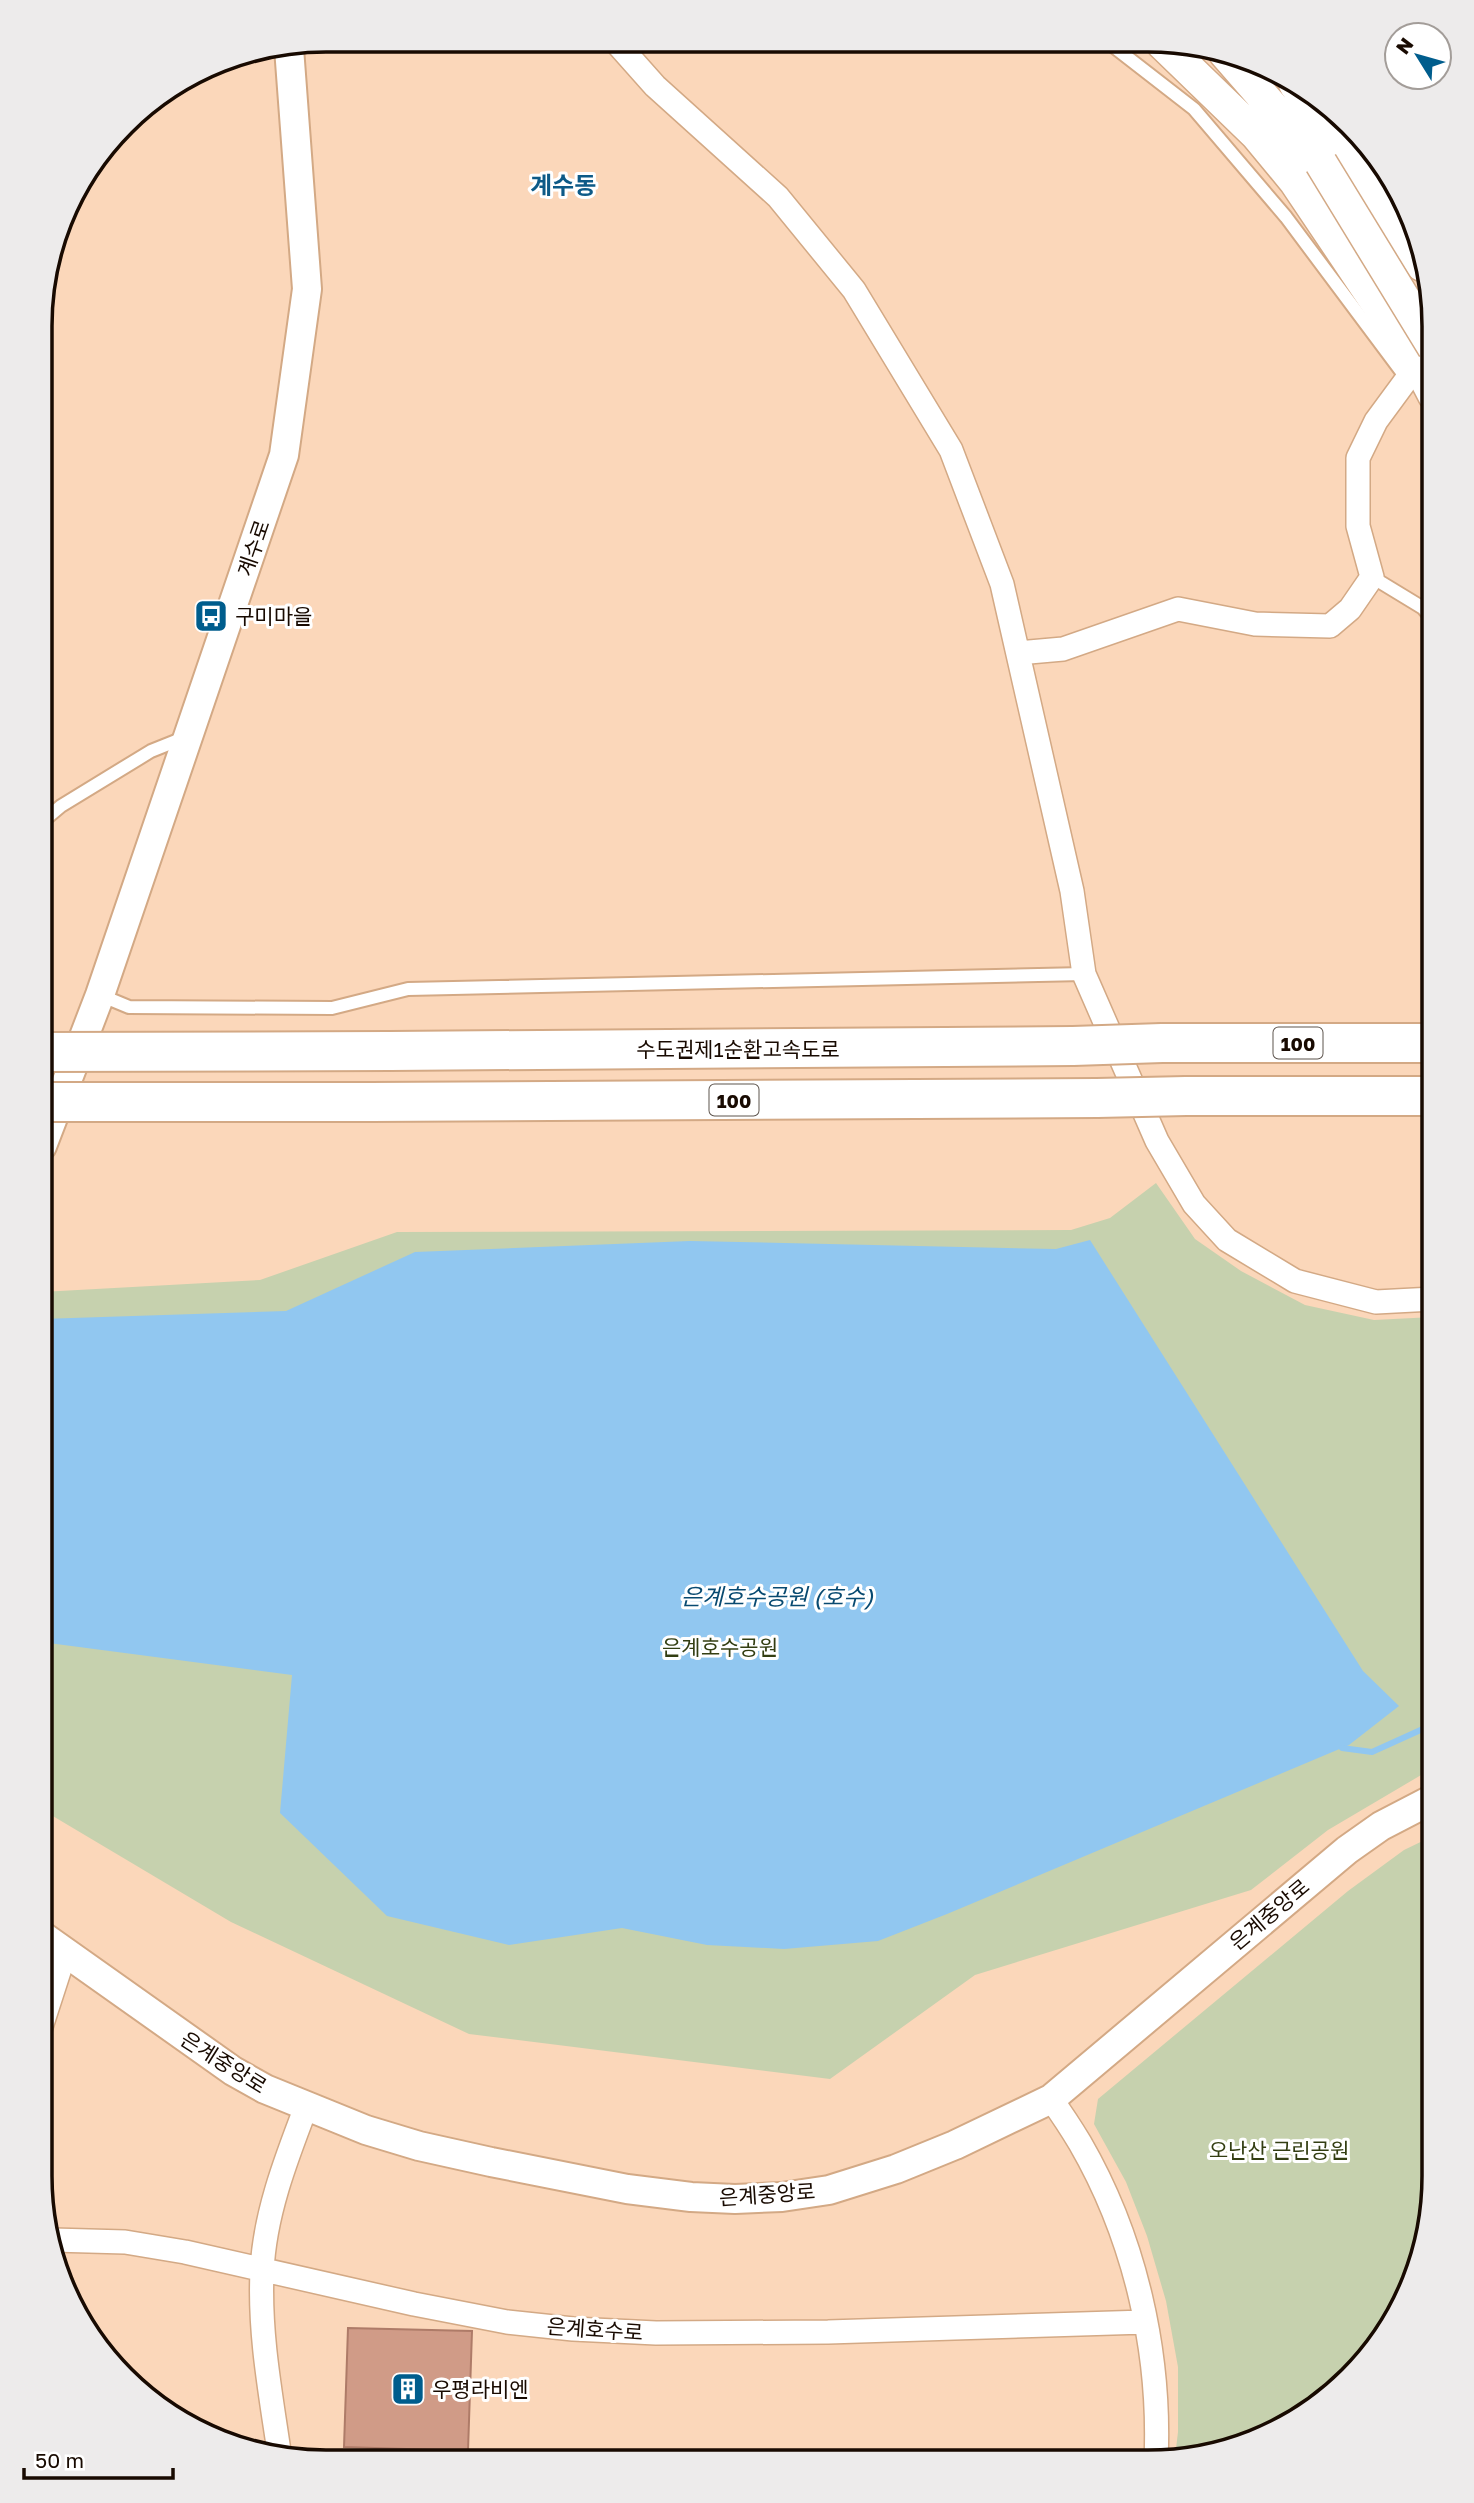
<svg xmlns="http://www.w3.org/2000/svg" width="1474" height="2503" viewBox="0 0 1474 2503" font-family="'Golos Text','Noto Sans KR',sans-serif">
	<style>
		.green { fill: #c6d1ae }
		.water { fill: #91c7f0 }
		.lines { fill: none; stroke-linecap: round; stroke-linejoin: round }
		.stream { stroke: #91c7f0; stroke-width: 6 }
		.building { fill: #d09b87; stroke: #ae7b68; stroke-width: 2 }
		.service-casing { stroke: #d3a985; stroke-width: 16 }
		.minor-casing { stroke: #d3a985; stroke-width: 26 }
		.tertiary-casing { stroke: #d3a985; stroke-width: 32 }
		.secondary-casing { stroke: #d3a985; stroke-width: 35 }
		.motorway-casing { stroke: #d3a985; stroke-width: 42 }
		.service { stroke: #fff; stroke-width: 12 }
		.minor { stroke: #fff; stroke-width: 23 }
		.tertiary { stroke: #fff; stroke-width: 28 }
		.secondary { stroke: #fff; stroke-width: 32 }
		.motorway { stroke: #fff; stroke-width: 38 }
		.secondary-bridge-casing { stroke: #d3a985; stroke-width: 35; stroke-linecap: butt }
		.motorway-bridge-casing { stroke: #d3a985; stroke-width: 42; stroke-linecap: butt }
		.secondary-bridge { stroke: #fff; stroke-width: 32 }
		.motorway-bridge { stroke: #fff; stroke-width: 38 }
		.labels { text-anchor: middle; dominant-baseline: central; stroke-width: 6; stroke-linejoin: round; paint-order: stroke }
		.shield { fill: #fff; stroke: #5d544d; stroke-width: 2 }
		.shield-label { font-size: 19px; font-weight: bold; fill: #180a01 }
		.street-label { font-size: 21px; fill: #180a01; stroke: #fff }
		.poi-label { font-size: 21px; fill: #180a01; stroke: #fff; text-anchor: start }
		.park-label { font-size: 21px; fill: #333e12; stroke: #fff }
		.water-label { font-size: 23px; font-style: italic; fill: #084a71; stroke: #fff }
		.quarter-label { font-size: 24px; font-weight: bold; fill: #0d5a87; stroke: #fff }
		.rim { fill: none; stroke: #180a01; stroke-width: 3.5 }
	</style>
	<rect width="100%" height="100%" fill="#fbd7ba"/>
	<path class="green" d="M1156 1183 1195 1239 1241 1271 1305 1305 1374 1320 1433 1317V1768L1328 1830 1251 1890 975 1975 830 2079 469 2034 231 1922 41 1809V1292L260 1280 397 1232 1071 1230 1110 1218Z
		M1433 1836V2196L1412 2286 1375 2351 1322 2404 1257 2441 1175 2457 1178 2432V2367L1166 2301 1147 2236 1126 2182 1094 2124 1098 2099 1348 1891 1404 1850Z"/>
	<path class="water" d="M1090 1240 1363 1671 1399 1706 1349 1745 947 1914 878 1941 784 1949 707 1945 622 1928 509 1945 387 1916 280 1813 292 1675 41 1642V1319L286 1311 415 1252 690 1241 1056 1249Z"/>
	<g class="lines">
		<path class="stream" d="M1342 1748 1372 1752 1425 1728 1433 1717"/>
	</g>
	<path class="building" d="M348 2328 472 2331 468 2451 344 2447Z"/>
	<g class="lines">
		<defs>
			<path id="service" d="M1109 43 1194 109 1286 217 1407 379
				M1372 577 1423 608 1434 621
				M42 822 61 806 151 751 186 737
				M100 995 129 1007 332 1008 408 989 1084 974"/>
			<path id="minor" d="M615 41 655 86 778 197 854 290 951 450 1002 584 1072 891 1084 974 1157 1141 1194 1204 1227 1240 1295 1281 1376 1302 1433 1299
				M1018 653 1063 649 1178 609 1255 624 1330 626 1350 609 1372 577 1358 526V458L1376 421 1418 364 1421 352
				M40 2030 65 1953
				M1051 2099C1061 2113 1071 2128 1080 2143 1135 2238 1161 2352 1156 2461
				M53 2240 125 2242 185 2252 414 2304 507 2322 573 2329 656 2333 828 2332 1145 2322
				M280 2458C271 2396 259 2334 262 2272 264 2216 286 2159 306 2107"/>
			<path id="tertiary" d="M42 1146 100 995 284 455 307 289 289 48
				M41 1935 233 2071 265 2089 366 2130 419 2146 491 2162 627 2189 691 2197 735 2199 782 2197 829 2190 896 2169 955 2145 1051 2099 1347 1850 1381 1826 1433 1799"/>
			<path id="secondary" d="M1162 43 1257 135 1295 181 1418 364 1434 395
				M1225 53 1321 163
				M1295 84 1374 188 1422 265"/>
			<path id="motorway" d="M1162 1043H1434
				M390 1051 1073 1046
				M1186 1096H1433
				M371 1102 1097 1098"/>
		</defs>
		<use href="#service" class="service-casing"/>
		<use href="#minor" class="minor-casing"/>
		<use href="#tertiary" class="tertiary-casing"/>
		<use href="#secondary" class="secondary-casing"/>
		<use href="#motorway" class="motorway-casing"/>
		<use href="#service" class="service"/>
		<use href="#minor" class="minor"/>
		<use href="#tertiary" class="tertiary"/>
		<use href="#secondary" class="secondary"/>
		<use href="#motorway" class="motorway"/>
		<defs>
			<path id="secondary-bridge" d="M1321 163 1434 348"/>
			<path id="motorway-bridge" d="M1073 1046 1162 1043
				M42 1052 390 1051
				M1097 1098 1186 1096
				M42 1102H371"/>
		</defs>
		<use href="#secondary-bridge" class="secondary-bridge-casing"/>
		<use href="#motorway-bridge" class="motorway-bridge-casing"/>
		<use href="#secondary-bridge" class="secondary-bridge"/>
		<use href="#motorway-bridge" class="motorway-bridge"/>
	</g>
	<defs>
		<symbol id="bus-square" viewBox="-11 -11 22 22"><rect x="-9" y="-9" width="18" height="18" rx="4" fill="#005d8d" stroke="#fff"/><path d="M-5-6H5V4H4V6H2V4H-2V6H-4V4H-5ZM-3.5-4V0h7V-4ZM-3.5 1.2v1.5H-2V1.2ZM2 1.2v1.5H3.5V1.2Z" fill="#fff"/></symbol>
		<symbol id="building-square" viewBox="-11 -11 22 22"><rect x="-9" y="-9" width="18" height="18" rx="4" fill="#005d8d" stroke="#fff"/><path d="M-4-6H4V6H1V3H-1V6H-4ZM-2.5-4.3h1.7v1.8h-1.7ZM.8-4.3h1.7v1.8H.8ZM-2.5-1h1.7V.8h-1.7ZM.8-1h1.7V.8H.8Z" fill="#fff"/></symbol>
	</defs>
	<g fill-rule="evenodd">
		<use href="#bus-square" x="192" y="597" width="38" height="38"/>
		<use href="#building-square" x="389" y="2370" width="38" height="38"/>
	</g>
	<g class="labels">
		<g class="shield">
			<rect x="1273.5" y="1027.5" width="49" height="31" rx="5"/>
			<rect x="709.5" y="1084.5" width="49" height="31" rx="5"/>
		</g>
		<g class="shield-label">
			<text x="1298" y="1043">100</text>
			<text x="734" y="1100">100</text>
		</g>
		<g class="street-label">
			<text transform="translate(253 548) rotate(-71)">계수로</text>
			<text x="738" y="1049">수도권제1순환고속도로</text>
			<text transform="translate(1269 1914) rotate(-40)">은계중앙로</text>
			<text transform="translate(224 2062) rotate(32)">은계중앙로</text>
			<text transform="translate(767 2194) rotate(-4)">은계중앙로</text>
			<text transform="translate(595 2329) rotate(4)">은계호수로</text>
		</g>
		<g class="poi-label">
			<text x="235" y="616">구미마을</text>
			<text x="432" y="2389">우평라비엔</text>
		</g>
		<g class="park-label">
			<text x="720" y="1647">은계호수공원</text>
			<text x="1279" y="2150">오난산 근린공원</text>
		</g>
		<g class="water-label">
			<text x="777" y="1596">은계호수공원 (호수)</text>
		</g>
		<g class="quarter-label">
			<text x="563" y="184">계수동</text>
		</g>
	</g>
	<path d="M0 0H1474V2503H0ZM326 52H1148A274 274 0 0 1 1422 326V2176A274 274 0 0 1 1148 2450H326A274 274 0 0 1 52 2176V326A274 274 0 0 1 326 52Z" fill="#edebeb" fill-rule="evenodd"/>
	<path class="rim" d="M326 52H1148A274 274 0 0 1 1422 326V2176A274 274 0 0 1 1148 2450H326A274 274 0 0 1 52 2176V326A274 274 0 0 1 326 52Z"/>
	<g transform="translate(1418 56) rotate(307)"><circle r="33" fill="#ffffff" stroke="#a39d99" stroke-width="2"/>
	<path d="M0-5L12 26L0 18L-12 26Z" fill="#005d8d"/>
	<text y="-10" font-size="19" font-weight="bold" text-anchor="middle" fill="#180a01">N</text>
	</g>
	<path d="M24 2468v10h149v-10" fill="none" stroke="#180a01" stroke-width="3.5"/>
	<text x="35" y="2468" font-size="21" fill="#180a01" stroke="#ffffff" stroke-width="5" paint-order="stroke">50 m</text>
</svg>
